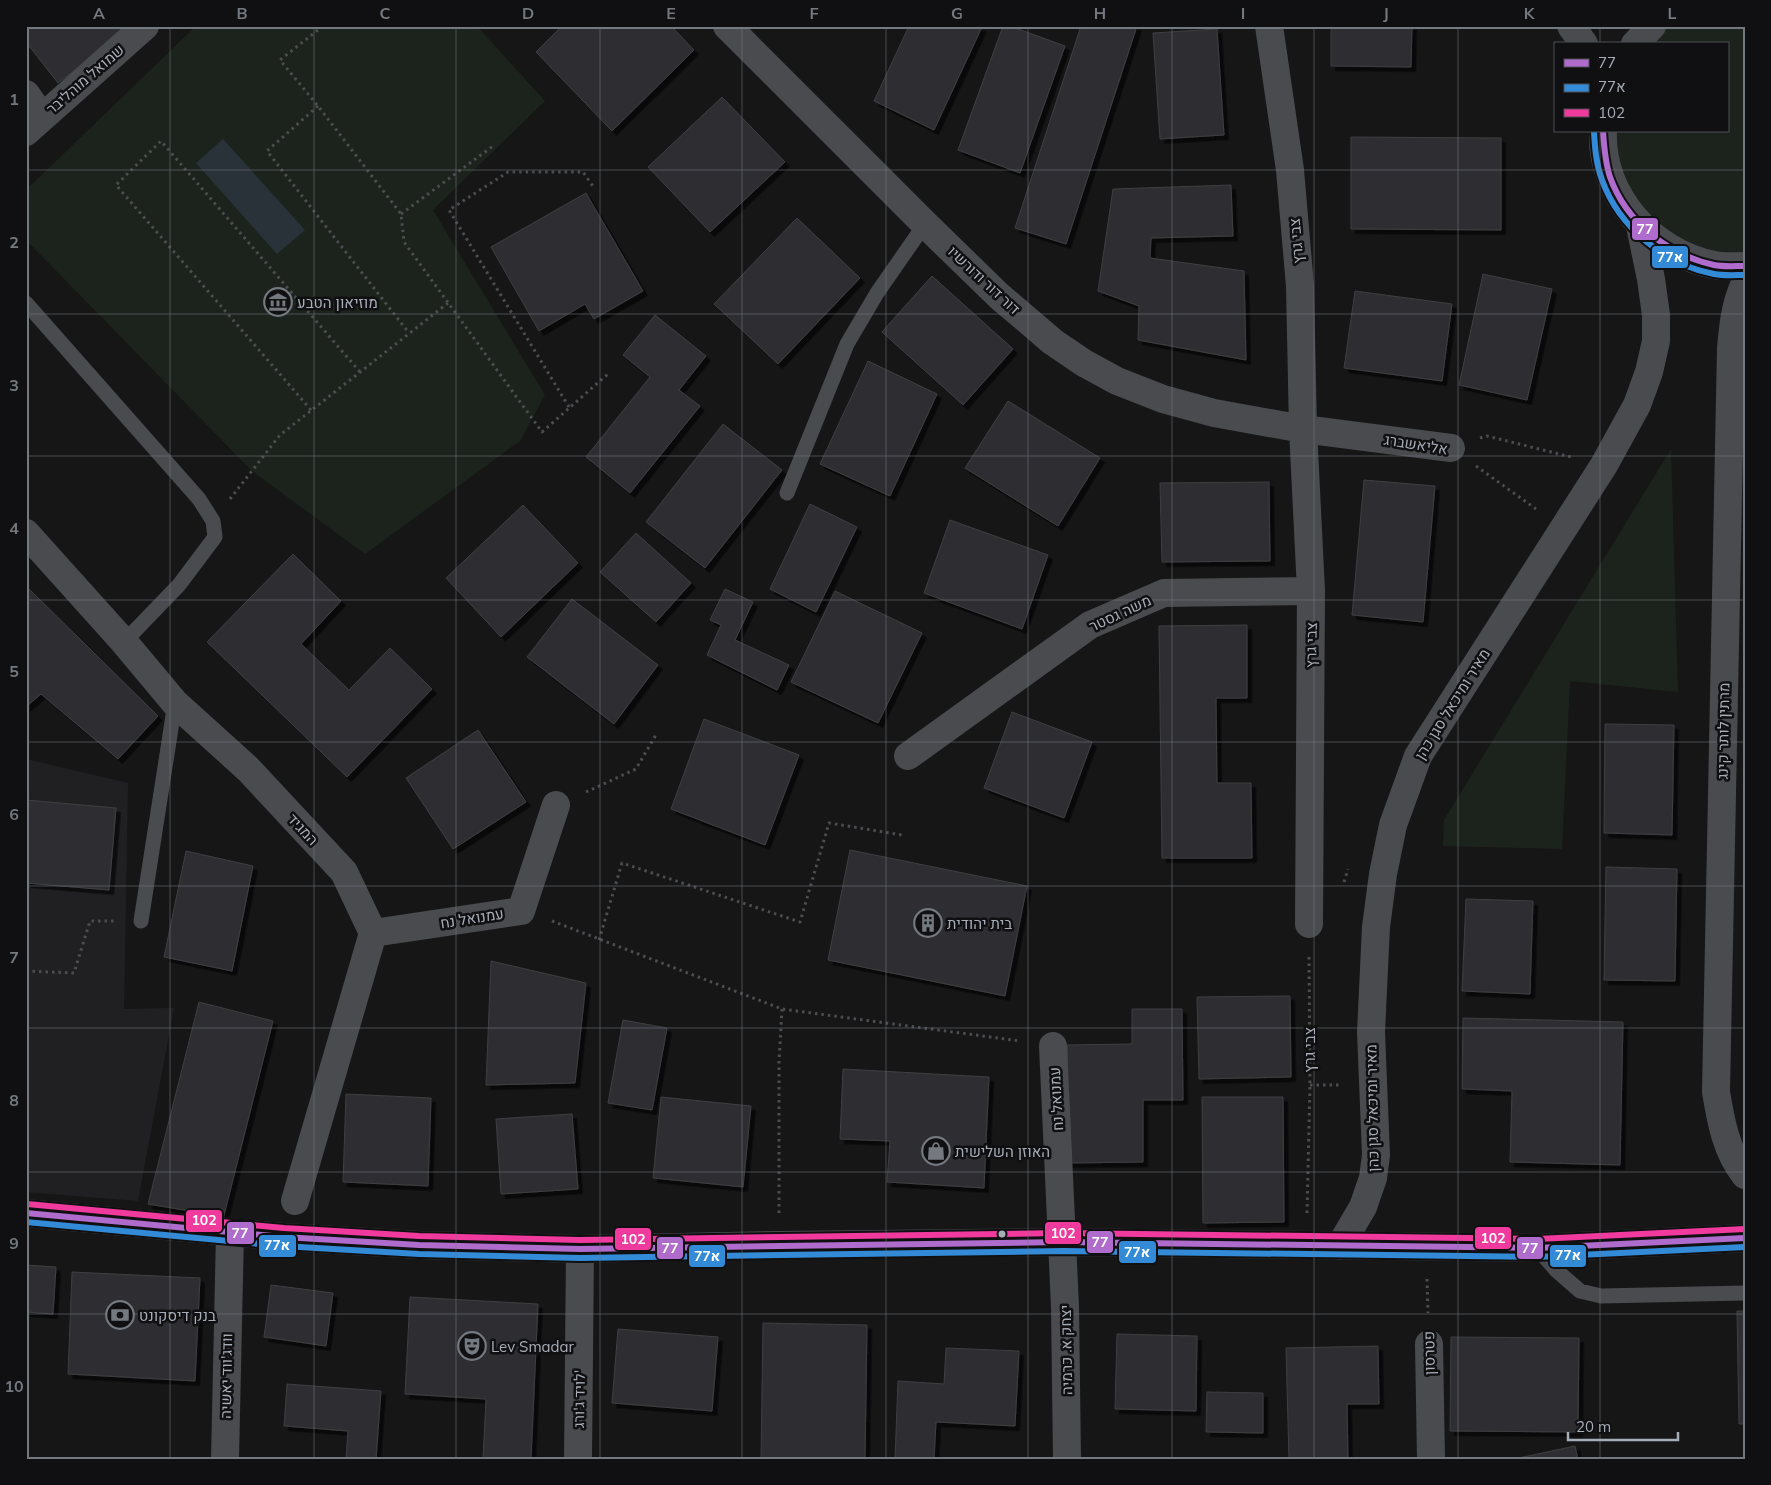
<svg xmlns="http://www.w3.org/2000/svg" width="1771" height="1485" viewBox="0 0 1771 1485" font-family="Mulish,Heebo,sans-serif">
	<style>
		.built { fill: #202022 }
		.green { fill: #1c231c }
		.water { fill: #293238 }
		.building { fill: #2f2f30; stroke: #3e3f42; filter: url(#shadow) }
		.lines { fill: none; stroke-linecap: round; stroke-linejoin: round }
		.path { stroke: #4c4d51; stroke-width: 3; stroke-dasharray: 2.5 4; stroke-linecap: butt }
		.service { stroke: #4a4b4f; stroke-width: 15 }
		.minor { stroke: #4a4b4f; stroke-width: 28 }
		.tertiary { stroke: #4a4b4f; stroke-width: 28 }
		.bus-1-casing { stroke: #101012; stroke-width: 10 }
		.bus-2-casing { stroke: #101012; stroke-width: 10 }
		.bus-3-casing { stroke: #101012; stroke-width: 10 }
		.bus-1 { stroke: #b06ccc; stroke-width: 6 }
		.bus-2 { stroke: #338bd7; stroke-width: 6 }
		.bus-3 { stroke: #f13a9d; stroke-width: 6 }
		.grid { fill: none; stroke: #74787f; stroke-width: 1; stroke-opacity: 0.55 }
		.bus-dot { fill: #a7adb7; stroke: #101012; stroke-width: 2 }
		.labels { text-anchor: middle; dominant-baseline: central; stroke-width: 5; stroke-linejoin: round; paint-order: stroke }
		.street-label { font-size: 15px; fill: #a7adb7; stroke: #101012 }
		.poi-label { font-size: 15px; fill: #a7adb7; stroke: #101012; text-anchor: start }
		.line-badge { stroke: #101012; stroke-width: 2 }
		.badge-label { font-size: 14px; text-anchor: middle; font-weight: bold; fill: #fff }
		.neatline { fill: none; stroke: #74787f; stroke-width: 2 }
		.grid-label { font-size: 16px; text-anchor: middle; font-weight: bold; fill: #74787f }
	</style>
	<defs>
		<filter id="shadow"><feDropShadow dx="4.5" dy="4.5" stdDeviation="0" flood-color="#0009"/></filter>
	</defs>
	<rect width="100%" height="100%" fill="#161616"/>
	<path class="built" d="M26 759 128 783 124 1009 174 1008 138 1201 26 1192Z"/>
	<path class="green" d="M196 26H477L545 101 433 210 545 395 520 441 365 554 252 471 26 240V190Z
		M1661 26H1745V262L1680 249 1627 201 1607 131H1727V44H1641Z
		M1671 449 1678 692 1570 681 1562 849 1443 846 1444 820Z"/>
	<path class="water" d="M223 139 305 230 277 254 196 163Z"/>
	<path class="building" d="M26 26H123L126 31 58 83 26 42Z
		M562 26H671L694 50 612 131 536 52Z
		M909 26 982 27 934 130 874 101Z
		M1003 26H1010L1065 46 1020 173 958 150Z
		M1081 26H1137L1066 244 1015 228Z
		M1331 26H1412L1411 67 1331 66Z
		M1217 29 1224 135 1160 139 1153 33Z
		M722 97 785 162 710 232 648 167Z
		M1351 137 1501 138V230L1351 229Z
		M1231 185 1233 236 1151 238 1150 258 1244 271 1246 360 1138 340 1139 306 1098 291 1113 189Z
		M586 193 643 291 594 319 585 304 539 331 491 247Z
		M797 218 860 278 778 364 714 304Z
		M1483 274 1552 289 1527 400 1459 385Z
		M932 276 1013 349 963 405 882 332Z
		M1355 291 1452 304 1442 381 1344 368Z
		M655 315 706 356 679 390 700 406 630 493 586 457 650 377 623 355Z
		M868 361 937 394 890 496 820 464Z
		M1008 401 1100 458 1058 526 965 468Z
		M723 424 782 470 705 568 646 522Z
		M1364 480 1435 486 1423 622 1352 615Z
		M1269 482 1270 561 1162 562 1160 483Z
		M810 504 857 527 816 612 770 589Z
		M523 505 578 563 501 637 446 578Z
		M950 520 1048 555 1022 629 924 593Z
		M636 533 691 583 656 622 600 572Z
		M293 554 341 601 301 644 349 690 390 648 432 689 347 777 207 642Z
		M26 586 158 716 118 759 41 694 26 707Z
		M725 589 753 602 735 640 789 665 777 690 707 655 721 625 710 620Z
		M835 591 922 633 878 723 791 682Z
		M572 599 658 665 614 724 527 657Z
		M1247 625V698H1216L1217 783H1251L1252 858H1162L1159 626Z
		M1012 712 1092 742 1064 818 984 788Z
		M704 719 799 755 765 845 671 809Z
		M1605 724 1674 725 1672 835 1604 833Z
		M478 730 526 802 453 849 406 778Z
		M26 800 116 808 109 890 26 883Z
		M850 850 1027 886 1005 996 828 960Z
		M186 851 253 866 232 971 164 957Z
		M1606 867 1677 869 1675 981 1604 980Z
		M1466 899 1533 901 1530 994 1462 991Z
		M491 961 586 983 575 1083 486 1085Z
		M1290 996 1291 1077 1199 1079 1197 997Z
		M199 1002 273 1021 222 1223 184 1210 148 1204Z
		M1132 1009H1182L1183 1100H1143V1162L1068 1163 1067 1045 1132 1044Z
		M1463 1018 1623 1022 1620 1165 1510 1162 1512 1091 1462 1089Z
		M623 1020 667 1028 652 1110 608 1103Z
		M843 1069 989 1077 984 1188 887 1182 890 1141 840 1139Z
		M346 1094 431 1098 428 1186 343 1182Z
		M661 1097 751 1106 743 1187 653 1178Z
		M1202 1097H1283L1284 1222 1203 1223Z
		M572 1114 578 1189 501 1194 496 1119Z
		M26 1265 56 1267 53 1314 26 1312Z
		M72 1272 200 1278 195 1381 68 1374Z
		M271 1285 333 1293 326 1346 264 1337Z
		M410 1297 538 1304 531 1459H483L486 1399 405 1394Z
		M1737 1311H1745V1424H1739Z
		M763 1323 867 1325 865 1459H761Z
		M618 1329 718 1337 712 1411 612 1403Z
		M1117 1334 1197 1336 1196 1411 1115 1409Z
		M1451 1337 1579 1338 1578 1432 1450 1431Z
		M1378 1346 1379 1404H1347L1348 1459H1289L1286 1348Z
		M946 1348 1019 1351 1015 1426 936 1422 934 1459H895L898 1381 944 1384Z
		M287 1384 381 1391 376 1459H346L348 1431 284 1426Z
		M1207 1392 1263 1393V1433L1206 1432Z
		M1575 1446 1578 1459H1514Z"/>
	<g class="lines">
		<path class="path" d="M323 26 280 60 318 106 401 214 404 242 542 432 609 373
			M318 106 267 151 409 333
			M401 214 493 146
			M569 407 449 210 508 172H583L595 189
			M311 410 116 185 161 141 360 372
			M1480 438 1487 436 1571 457
			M1476 466 1536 509
			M230 499 280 435 448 303
			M586 792 636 769 657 733
			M1344 882 1348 869
			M552 921 782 1009 1020 1041
			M599 940 622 863 800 922 829 823 902 835
			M26 971 74 973 90 921H115
			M1310 1085H1340
			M779 1213V1062L782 1009
			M1307 1213 1310 1085 1309 957
			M1427 1279 1428 1313"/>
		<path class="service" d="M26 303 199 499 213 521 215 537 179 585 124 642
			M787 493 847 344 877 293 925 224
			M141 921 175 703
			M1537 1248 1556 1270 1580 1291 1601 1296 1745 1293"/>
		<path class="minor" d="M727 26 925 224 999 296 1053 342 1084 363 1117 381 1163 399 1214 413 1303 429 1451 448
			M1269 26 1290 170 1300 286 1303 429 1311 591 1309 924
			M26 94 42 117
			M26 132 145 26
			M26 533 124 642 175 703 248 769 344 872 373 933 295 1201
			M908 756 1090 625 1164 593 1311 591
			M373 933 521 911 556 805
			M1053 1046 1065 1307 1067 1459
			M1429 1344 1431 1459
			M225 1459 230 1233
			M578 1459 580 1249"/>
		<path class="tertiary" d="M1571 26 1584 44
			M1635 44 1652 26
			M1603 131C1600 195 1652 253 1714 265 1724 267 1735 266 1745 266
			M1745 283C1735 304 1733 326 1731 348L1716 1092C1721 1122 1726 1151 1745 1175
			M26 1213 283 1237 419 1245 580 1249 779 1245 1063 1242 1537 1248 1745 1238
			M1340 1246 1363 1207 1373 1178 1376 1155 1371 1032 1376 927 1383 874 1393 825 1418 756 1604 465 1637 405 1649 372 1656 341V315L1651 279 1640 226"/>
		<defs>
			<path id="bus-1" d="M1603 131C1604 147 1605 162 1610 177 1626 222 1668 255 1714 265 1724 267 1735 266 1745 266
				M26 1213 283 1237 419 1245 580 1249 1063 1242 1537 1248 1745 1238"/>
			<path id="bus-2" d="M1594 132C1595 148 1596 164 1602 180 1619 227 1665 265 1714 274 1724 276 1735 275 1745 275
				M26 1222 282 1246 419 1254 580 1258 1063 1251 1537 1257 1745 1247"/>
			<path id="bus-3" d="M27 1204 284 1228 419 1236 580 1240 1063 1233 1537 1239 1745 1229"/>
		</defs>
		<use href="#bus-1" class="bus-1-casing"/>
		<use href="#bus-2" class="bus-2-casing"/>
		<use href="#bus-3" class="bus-3-casing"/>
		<use href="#bus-1" class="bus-1"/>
		<use href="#bus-2" class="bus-2"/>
		<use href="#bus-3" class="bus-3"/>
	</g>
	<path class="grid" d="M170 26V1459M314 26V1459M456 26V1459M600 26V1459M742 26V1459M886 26V1459M1028 26V1459M1172 26V1459M1314 26V1459M1458 26V1459M1600 26V44M1600 131V1459M26 170H1745M26 314H1745M26 456H1745M26 600H1745M26 742H1745M26 886H1745M26 1028H1745M26 1172H1745M26 1314H1745"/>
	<defs>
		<symbol id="museum-ring" viewBox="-11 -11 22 22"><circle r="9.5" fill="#101012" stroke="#74787f" stroke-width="1.5"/><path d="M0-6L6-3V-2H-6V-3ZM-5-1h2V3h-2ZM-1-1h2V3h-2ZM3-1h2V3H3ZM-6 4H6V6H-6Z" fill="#74787f"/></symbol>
		<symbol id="building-ring" viewBox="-11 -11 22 22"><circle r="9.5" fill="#101012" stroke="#74787f" stroke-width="1.5"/><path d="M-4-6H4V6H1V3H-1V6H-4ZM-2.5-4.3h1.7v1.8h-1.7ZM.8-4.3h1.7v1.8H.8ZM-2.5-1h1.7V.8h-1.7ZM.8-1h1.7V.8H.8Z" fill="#74787f"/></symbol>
		<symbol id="shop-ring" viewBox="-11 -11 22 22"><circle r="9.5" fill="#101012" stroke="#74787f" stroke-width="1.5"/><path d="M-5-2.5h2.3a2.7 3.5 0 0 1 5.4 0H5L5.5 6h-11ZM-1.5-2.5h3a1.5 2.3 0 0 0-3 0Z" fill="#74787f"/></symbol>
		<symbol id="bank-ring" viewBox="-11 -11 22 22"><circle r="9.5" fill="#101012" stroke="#74787f" stroke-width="1.5"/><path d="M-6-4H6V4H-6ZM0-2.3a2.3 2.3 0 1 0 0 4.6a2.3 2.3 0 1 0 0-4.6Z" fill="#74787f"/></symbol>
		<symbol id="theatre-ring" viewBox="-11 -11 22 22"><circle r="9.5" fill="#101012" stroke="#74787f" stroke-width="1.5"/><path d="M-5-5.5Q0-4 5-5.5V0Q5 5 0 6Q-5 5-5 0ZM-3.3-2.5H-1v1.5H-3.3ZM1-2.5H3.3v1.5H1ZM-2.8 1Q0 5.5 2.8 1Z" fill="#74787f"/></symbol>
	</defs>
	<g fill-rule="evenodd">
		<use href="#museum-ring" x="262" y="286" width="32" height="32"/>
		<use href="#building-ring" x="912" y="907" width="32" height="32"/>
		<use href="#shop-ring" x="920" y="1135" width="32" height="32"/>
		<use href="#bank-ring" x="104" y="1299" width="32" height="32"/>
		<use href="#theatre-ring" x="456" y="1330" width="32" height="32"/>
	</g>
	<circle class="bus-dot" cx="1002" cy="1234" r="4.5"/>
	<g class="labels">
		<g class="street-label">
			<text transform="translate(85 79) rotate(-41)">שמואל מוהליבר</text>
			<text transform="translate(1296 241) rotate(-95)">צבי גרץ</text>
			<text transform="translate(984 280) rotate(43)">דור דור ודורשיו</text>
			<text transform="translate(1416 444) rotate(9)">אליאשברג</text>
			<text transform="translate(1120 613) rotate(-25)">משה גסטר</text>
			<text transform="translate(1311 645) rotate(-89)">צבי גרץ</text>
			<text transform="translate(1452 704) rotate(-58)">מאיר ומיכאל סגן כהן</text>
			<text transform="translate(1723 731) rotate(-89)">מרתין לותר קינג</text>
			<text transform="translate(303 829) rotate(47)">המגיד</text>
			<text transform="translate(472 918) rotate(-9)">עמנואל נח</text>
			<text transform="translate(1309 1050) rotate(-90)">צבי גרץ</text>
			<text transform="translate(1056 1099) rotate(-93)">עמנואל נח</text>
			<text transform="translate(1372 1108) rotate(-91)">מאיר ומיכאל סגן כהן</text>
			<text transform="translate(1066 1350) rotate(-91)">יצחק א. כרמיה</text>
			<text transform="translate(1429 1353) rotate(-91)">פטרסון</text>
			<text transform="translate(226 1376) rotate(-89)">וודג'ווד יאשיה</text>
			<text transform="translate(579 1399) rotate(-89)">לויד ג'ורג'</text>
		</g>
		<g class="poi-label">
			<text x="297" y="302">מוזיאון הטבע</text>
			<text x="947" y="923">בית יהודית</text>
			<text x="955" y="1151">האוזן השלישית</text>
			<text x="139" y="1315">בנק דיסקונט</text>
			<text x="491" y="1346">Lev Smadar</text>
		</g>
	</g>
	<g class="line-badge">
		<rect x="1631" y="217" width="28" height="24" rx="5" fill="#b06ccc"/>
		<rect x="1651" y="245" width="38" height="24" rx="5" fill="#338bd7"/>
		<rect x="185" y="1209" width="38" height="24" rx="5" fill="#f13a9d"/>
		<rect x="226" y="1221" width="29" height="24" rx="5" fill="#b06ccc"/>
		<rect x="1044" y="1221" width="38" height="24" rx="5" fill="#f13a9d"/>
		<rect x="1474" y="1226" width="38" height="24" rx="5" fill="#f13a9d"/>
		<rect x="614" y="1227" width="38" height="24" rx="5" fill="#f13a9d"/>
		<rect x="1086" y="1230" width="28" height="24" rx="5" fill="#b06ccc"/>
		<rect x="258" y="1234" width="39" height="24" rx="5" fill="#338bd7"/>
		<rect x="656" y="1236" width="28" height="24" rx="5" fill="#b06ccc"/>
		<rect x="1516" y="1236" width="28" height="24" rx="5" fill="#b06ccc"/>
		<rect x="1118" y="1240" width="39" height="24" rx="5" fill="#338bd7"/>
		<rect x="1549" y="1244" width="38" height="24" rx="5" fill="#338bd7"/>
		<rect x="688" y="1244" width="38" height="24" rx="5" fill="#338bd7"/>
	</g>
	<g class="badge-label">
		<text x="1645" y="234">77</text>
		<text x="1670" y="262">77א</text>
		<text x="204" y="1225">102</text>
		<text x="240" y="1238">77</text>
		<text x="1063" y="1238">102</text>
		<text x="1493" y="1243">102</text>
		<text x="633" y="1244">102</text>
		<text x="1100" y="1247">77</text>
		<text x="277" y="1250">77א</text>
		<text x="670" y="1253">77</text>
		<text x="1530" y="1253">77</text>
		<text x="1137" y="1257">77א</text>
		<text x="1568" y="1260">77א</text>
		<text x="707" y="1261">77א</text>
	</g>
	<rect width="1771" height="1485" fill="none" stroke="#101012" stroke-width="55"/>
	<rect x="1554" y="42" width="175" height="90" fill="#101012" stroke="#4c4f54"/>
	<rect x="1564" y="59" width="25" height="8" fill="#b06ccc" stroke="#4c4f54"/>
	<text x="1598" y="68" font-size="15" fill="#a7adb7">77</text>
	<rect x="1564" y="84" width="25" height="8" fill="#338bd7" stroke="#4c4f54"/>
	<text x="1598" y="92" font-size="15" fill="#a7adb7">77א</text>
	<rect x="1564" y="109" width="25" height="8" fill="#f13a9d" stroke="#4c4f54"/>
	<text x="1598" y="118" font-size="15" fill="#a7adb7">102</text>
	<path d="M1568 1432v8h110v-8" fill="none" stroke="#a7adb7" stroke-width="2.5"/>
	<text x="1576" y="1432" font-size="15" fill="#a7adb7" stroke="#101012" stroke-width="4" paint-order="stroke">20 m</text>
	<rect x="28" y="28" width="1716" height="1430" class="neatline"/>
	<g class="grid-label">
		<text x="99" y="19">A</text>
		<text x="242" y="19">B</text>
		<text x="385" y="19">C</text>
		<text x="528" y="19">D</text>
		<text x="671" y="19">E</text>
		<text x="814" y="19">F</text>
		<text x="957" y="19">G</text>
		<text x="1100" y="19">H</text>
		<text x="1243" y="19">I</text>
		<text x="1386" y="19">J</text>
		<text x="1529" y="19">K</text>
		<text x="1672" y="19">L</text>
		<text x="14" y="105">1</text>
		<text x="14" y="248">2</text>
		<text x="14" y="391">3</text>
		<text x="14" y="534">4</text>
		<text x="14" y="677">5</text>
		<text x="14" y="820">6</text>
		<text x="14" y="963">7</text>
		<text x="14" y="1106">8</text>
		<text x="14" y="1249">9</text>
		<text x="14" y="1392">10</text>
	</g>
</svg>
